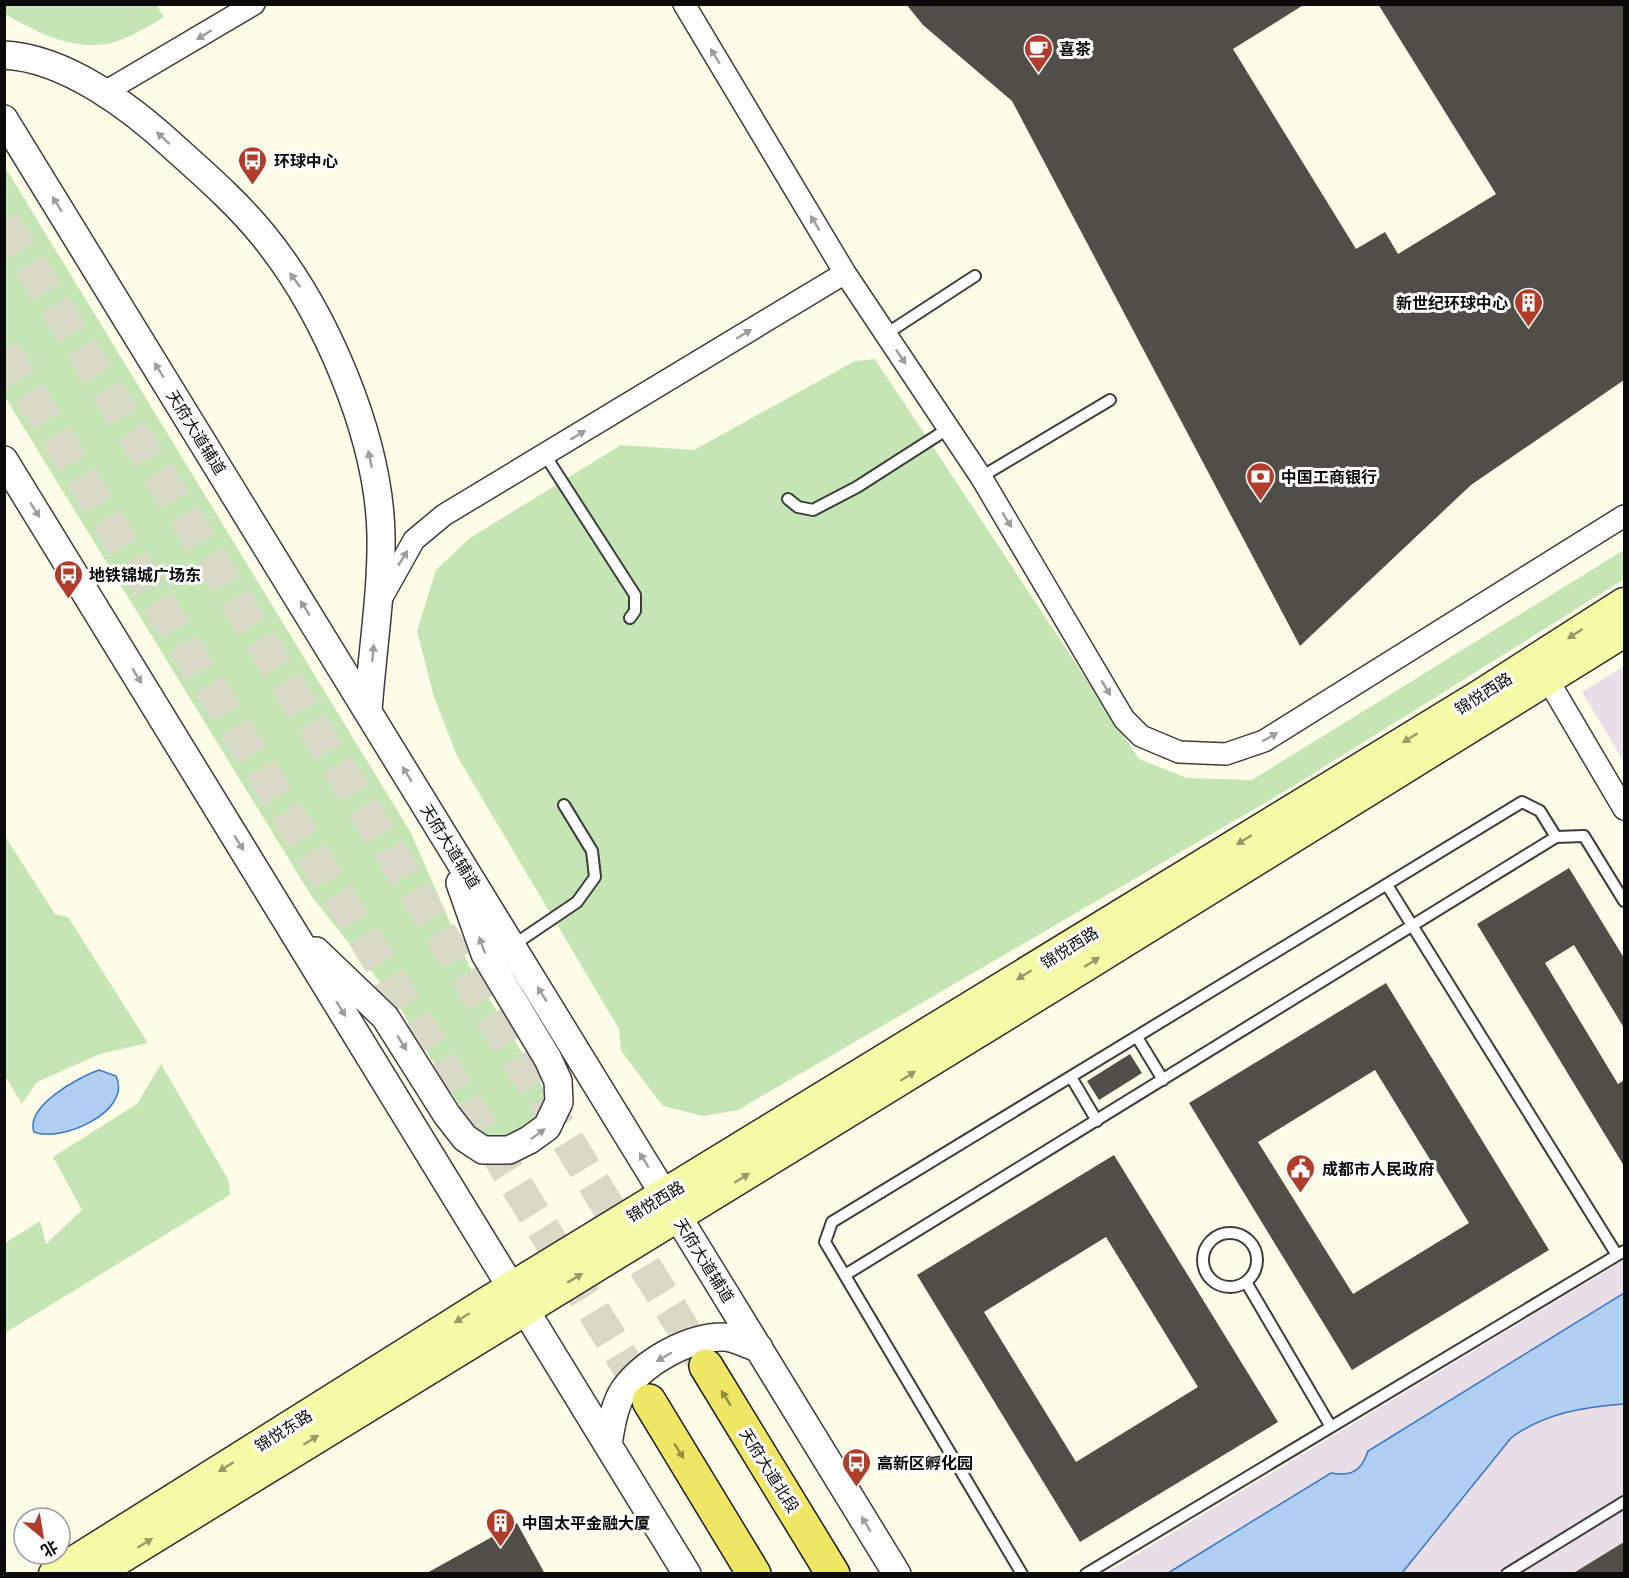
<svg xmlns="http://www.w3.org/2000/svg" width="1629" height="1578" viewBox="0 0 1629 1578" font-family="'Playfair Display','Noto Sans SC',serif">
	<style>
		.industrial { fill: #e9dee8 }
		.green { fill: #c5e5b5 }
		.water { fill: #b0cef1; stroke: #3b76c4; stroke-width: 1.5 }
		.building { fill: #514d47; fill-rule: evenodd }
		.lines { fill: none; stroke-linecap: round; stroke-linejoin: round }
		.primary-tunnel { stroke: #d9d9c7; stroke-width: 33; stroke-dasharray: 33 16; stroke-linecap: butt }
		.service-casing { stroke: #3d3d3d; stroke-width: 14 }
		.minor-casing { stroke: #3d3d3d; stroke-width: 24 }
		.tertiary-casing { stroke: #3d3d3d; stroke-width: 30 }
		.secondary-casing { stroke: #2c2c2c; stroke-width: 33 }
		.primary-casing { stroke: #1b1b1b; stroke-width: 36 }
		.service { stroke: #fff; stroke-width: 10 }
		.minor { stroke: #fff; stroke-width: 21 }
		.tertiary { stroke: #fff; stroke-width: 27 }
		.secondary { stroke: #f5faa6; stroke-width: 30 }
		.primary { stroke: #f0e665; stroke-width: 33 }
		.oneway { fill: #9d9d9d }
		.oneway2 { fill: #979a68 }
		.oneway3 { fill: #948e41 }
		.labels { text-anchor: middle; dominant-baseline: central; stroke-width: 6; stroke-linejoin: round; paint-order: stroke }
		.poi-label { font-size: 16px; font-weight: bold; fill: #0a0a0a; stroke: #fff; text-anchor: start }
		.street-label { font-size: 16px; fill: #0a0a0a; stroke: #fff }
	</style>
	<rect width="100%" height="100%" fill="#fefde8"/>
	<path class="industrial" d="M1624 666V762L1582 692Z
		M1624 1260V1573H1106Z"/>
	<path class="green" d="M156 4 164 17C151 25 137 33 123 39 81 56 40 34 5 14V5Z
		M5 167 411 833 469 966 542 1085C554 1119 538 1125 513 1144L478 1136 399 1006 312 897 5 397Z
		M875 359 1139 759 1187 778 1252 780 1624 550V579L1292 787 738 1110 703 1116 663 1106 621 1051 619 1029 457 756 434 697 417 631 436 570 470 538 621 445 694 450 855 361Z
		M5 836 55 914 68 917 148 1043 100 1054 37 1082 22 1104 5 1076Z
		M161 1064 229 1181 230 1195 5 1333V1243L40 1221 46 1244 82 1210 53 1157 137 1104Z"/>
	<path class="water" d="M99 1070 116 1076C133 1112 60 1143 34 1132 25 1106 79 1077 99 1070Z
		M1624 1293V1404C1585 1407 1544 1413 1511 1438L1402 1573H1168L1331 1473C1352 1477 1362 1470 1368 1451Z"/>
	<path class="building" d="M906 4H1305L1233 49 1356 249 1385 232 1398 254 1496 194 1378 4H1624V380L1471 485 1300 646 1012 101 923 25Z
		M1569 868 1624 958V1028L1574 945 1545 963 1618 1084 1624 1080V1166L1477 924Z
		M1386 983 1549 1250 1352 1370 1189 1103ZM1375 1070 1469 1223 1353 1294 1258 1142Z
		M1130 1054 1142 1073 1099 1100 1087 1081Z
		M1114 1155 1278 1422 1080 1542 917 1275ZM1106 1237 1198 1387 1076 1462 984 1312Z
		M517 1523 545 1574H425Z
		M1624 1542V1574H1572Z"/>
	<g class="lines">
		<path class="primary-tunnel" d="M4 222 706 1366
			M4 351 649 1401"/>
		<defs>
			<path id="service" d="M886 334 975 276
				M545 455 635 595V611L630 618
				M981 477 1110 400
				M788 499 798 507 813 510 857 487 949 428
				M1387 885 1617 1255
				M512 946 577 902 595 877 592 851 564 805
				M1137 1037 1163 1080
				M1071 1077 1097 1121
				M1203 1260a27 27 0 1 1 54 0a27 27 0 1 1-54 0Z
				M845 1275 1556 837
				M1246 1282 1331 1427
				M1022 1574 825 1242 832 1222 1522 802 1540 811 1556 837 1584 836 1624 901
				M1086 1574 1624 1251
				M1507 1574 1624 1502"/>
			<path id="minor" d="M684 4 845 273 981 477 1124 719 1141 736 1179 752 1226 754 1264 741 1624 516
				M105 92 254 4
				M381 599 414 540 444 515 845 273
				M1548 680 1624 809"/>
			<path id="tertiary" d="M4 55C66 58 132 108 176 149 206 176 238 204 263 235 325 311 379 436 381 535 382 593 372 653 368 711
				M4 119 897 1574
				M4 460 687 1574
				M316 951 385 1017 447 1115 465 1138 483 1150H509L529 1140 547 1127 559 1102 558 1081 548 1059 485 954 460 883
				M608 1444C611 1427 614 1405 624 1390 644 1362 688 1337 723 1337 734 1337 748 1345 759 1348"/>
			<path id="secondary" d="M54 1574 484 1304 1480 695 1624 603
				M95 1574 1058 983 1624 632"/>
			<path id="primary" d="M706 1366 833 1574
				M649 1401 754 1574"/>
		</defs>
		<use href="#service" class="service-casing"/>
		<use href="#minor" class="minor-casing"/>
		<use href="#tertiary" class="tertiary-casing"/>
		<use href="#secondary" class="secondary-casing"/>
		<use href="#primary" class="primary-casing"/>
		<use href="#service" class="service"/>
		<use href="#minor" class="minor"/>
		<use href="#tertiary" class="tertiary"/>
		<use href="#secondary" class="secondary"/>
		<use href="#primary" class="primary"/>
	</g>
	<defs><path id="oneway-solid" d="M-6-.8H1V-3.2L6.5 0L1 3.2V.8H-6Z" transform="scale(1.5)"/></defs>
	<g class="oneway">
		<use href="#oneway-solid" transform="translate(204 35) rotate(148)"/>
		<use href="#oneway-solid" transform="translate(715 56) rotate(-121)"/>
		<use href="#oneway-solid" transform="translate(163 138) rotate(-137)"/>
		<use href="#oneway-solid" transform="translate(57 204) rotate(-122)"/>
		<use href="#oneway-solid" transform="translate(815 223) rotate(-121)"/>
		<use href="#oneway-solid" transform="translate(295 280) rotate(-126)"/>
		<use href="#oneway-solid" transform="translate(744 334) rotate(-31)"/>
		<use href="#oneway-solid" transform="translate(901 357) rotate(56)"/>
		<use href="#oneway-solid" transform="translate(159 370) rotate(-122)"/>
		<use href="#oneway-solid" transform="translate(578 435) rotate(-31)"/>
		<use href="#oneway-solid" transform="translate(370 459) rotate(-102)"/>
		<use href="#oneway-solid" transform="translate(35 510) rotate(58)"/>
		<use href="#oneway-solid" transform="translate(1007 520) rotate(59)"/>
		<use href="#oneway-solid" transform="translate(403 558) rotate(-58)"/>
		<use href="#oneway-solid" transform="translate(305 608) rotate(-122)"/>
		<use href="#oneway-solid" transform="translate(373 653) rotate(-85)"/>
		<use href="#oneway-solid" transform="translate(137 676) rotate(58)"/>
		<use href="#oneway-solid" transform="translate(1106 688) rotate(59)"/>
		<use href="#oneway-solid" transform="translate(1270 737) rotate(-30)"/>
		<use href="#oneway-solid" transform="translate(407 774) rotate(-121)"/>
		<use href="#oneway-solid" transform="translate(239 843) rotate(58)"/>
		<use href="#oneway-solid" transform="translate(482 945) rotate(-110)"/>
		<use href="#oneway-solid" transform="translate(542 994) rotate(-122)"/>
		<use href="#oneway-solid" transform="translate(341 1009) rotate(58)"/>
		<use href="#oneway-solid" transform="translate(402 1043) rotate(58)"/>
		<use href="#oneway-solid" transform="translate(538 1134) rotate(-37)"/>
		<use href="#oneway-solid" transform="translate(644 1160) rotate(-122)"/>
		<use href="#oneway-solid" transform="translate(664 1357) rotate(150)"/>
		<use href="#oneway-solid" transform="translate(866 1524) rotate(-121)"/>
	</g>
	<g class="oneway2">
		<use href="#oneway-solid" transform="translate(1575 634) rotate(147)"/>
		<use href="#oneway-solid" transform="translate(1410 738) rotate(148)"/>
		<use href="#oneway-solid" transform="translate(1244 840) rotate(148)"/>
		<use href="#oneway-solid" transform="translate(1092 962) rotate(-32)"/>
		<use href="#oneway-solid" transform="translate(1024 975) rotate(148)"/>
		<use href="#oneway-solid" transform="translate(908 1076) rotate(-32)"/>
		<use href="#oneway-solid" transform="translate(742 1178) rotate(-32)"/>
		<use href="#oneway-solid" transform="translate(575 1278) rotate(-31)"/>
		<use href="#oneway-solid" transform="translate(462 1318) rotate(148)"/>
		<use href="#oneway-solid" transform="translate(311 1440) rotate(-32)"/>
		<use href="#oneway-solid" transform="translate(226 1467) rotate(148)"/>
		<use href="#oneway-solid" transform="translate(145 1543) rotate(-32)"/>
	</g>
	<g class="oneway3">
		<use href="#oneway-solid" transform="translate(726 1398) rotate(-122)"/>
		<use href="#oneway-solid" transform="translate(679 1451) rotate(58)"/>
	</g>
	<defs>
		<symbol id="cafe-pin" viewBox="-11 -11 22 30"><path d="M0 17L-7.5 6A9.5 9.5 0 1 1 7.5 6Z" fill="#b03c2c" stroke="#fff"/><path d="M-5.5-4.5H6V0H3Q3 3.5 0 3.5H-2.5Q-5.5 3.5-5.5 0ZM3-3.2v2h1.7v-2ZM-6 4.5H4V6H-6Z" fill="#fff"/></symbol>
		<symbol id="bus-pin" viewBox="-11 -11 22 30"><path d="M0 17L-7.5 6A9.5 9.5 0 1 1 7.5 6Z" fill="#b03c2c" stroke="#fff"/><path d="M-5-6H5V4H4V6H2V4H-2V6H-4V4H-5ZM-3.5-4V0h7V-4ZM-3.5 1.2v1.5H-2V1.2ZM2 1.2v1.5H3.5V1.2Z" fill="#fff"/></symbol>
		<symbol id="building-pin" viewBox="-11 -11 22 30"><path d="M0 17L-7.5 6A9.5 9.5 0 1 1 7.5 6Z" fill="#b03c2c" stroke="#fff"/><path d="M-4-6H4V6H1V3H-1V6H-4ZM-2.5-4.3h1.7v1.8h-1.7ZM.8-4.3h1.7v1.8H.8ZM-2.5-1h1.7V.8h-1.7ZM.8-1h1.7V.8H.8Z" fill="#fff"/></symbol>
		<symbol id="bank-pin" viewBox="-11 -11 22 30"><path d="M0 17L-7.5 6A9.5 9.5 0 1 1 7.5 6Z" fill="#b03c2c" stroke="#fff"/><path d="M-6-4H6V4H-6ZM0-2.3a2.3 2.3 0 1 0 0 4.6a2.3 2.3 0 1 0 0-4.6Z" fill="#fff"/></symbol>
		<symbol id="civic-pin" viewBox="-11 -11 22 30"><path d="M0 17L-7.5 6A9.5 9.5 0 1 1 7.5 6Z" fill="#b03c2c" stroke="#fff"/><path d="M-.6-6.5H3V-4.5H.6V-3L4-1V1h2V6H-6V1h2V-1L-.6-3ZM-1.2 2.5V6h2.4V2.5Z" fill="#fff"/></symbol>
	</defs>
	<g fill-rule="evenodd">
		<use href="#cafe-pin" x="1022" y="32" width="33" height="45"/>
		<use href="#bus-pin" x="236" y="144" width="33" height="45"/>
		<use href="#building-pin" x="1512" y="286" width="33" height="45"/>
		<use href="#bank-pin" x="1244" y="460" width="33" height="45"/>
		<use href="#bus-pin" x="52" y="558" width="33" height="45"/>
		<use href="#civic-pin" x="1284" y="1152" width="33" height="45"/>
		<use href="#bus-pin" x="840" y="1446" width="33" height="45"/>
		<use href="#building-pin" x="484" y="1506" width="33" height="45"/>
	</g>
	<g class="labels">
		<g class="poi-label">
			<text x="1059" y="48">喜茶</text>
			<text x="274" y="160">环球中心</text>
			<text x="1508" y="302" text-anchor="end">新世纪环球中心</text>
			<text x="1281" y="476">中国工商银行</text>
			<text x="89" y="574">地铁锦城广场东</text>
			<text x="1322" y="1168">成都市人民政府</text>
			<text x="877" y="1462">高新区孵化园</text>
			<text x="522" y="1522">中国太平金融大厦</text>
		</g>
		<g class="street-label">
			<text transform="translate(197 432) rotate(58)">天府大道辅道</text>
			<text transform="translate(1483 693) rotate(-32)">锦悦西路</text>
			<text transform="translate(451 846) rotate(58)">天府大道辅道</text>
			<text transform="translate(1069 947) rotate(-32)">锦悦西路</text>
			<text transform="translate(655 1201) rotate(-31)">锦悦西路</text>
			<text transform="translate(705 1260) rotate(58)">天府大道辅道</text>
			<text transform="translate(283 1430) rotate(-32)">锦悦东路</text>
			<text transform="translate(770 1470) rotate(58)">天府大道北段</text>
		</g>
	</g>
	<rect width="1629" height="1578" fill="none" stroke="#0a0a0a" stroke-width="12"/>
	<g transform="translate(42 1536) rotate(150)"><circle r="28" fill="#ffffff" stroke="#9d9d9d" stroke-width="1.5"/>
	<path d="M0-4.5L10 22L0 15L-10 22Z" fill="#b03c2c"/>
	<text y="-9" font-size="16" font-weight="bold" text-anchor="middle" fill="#0a0a0a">北</text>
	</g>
</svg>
